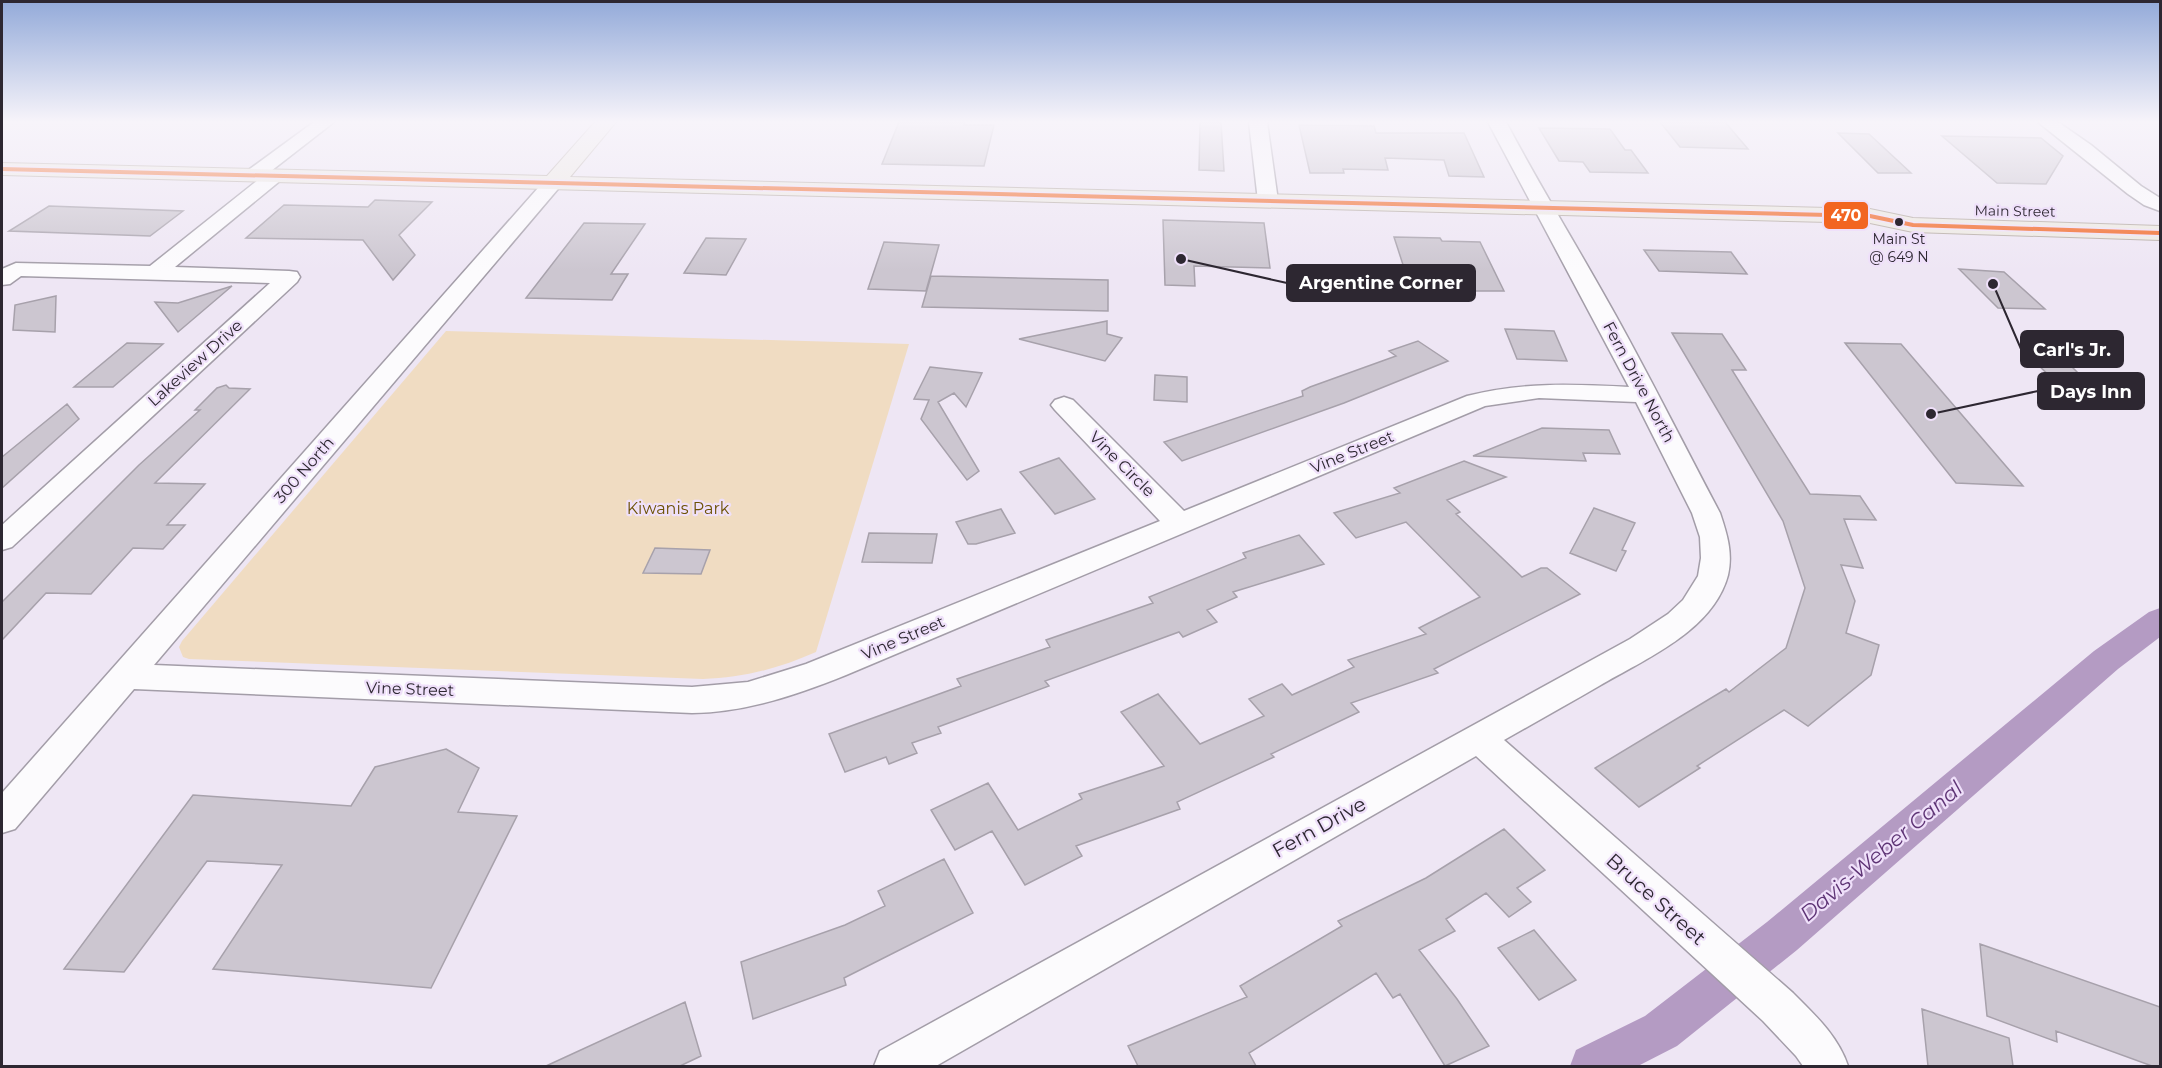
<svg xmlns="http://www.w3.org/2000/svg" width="2162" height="1068" viewBox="0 0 2162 1068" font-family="Montserrat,sans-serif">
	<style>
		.green { fill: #f0dcc2 }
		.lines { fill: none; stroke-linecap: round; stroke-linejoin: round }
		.canal { fill: #b49bc3; fill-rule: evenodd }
		.building { fill: #ccc6d0; stroke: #a7a1ab; stroke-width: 1.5 }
		.minor-casing { stroke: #a39da8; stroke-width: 3 }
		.major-casing { stroke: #b4aaa2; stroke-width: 2 }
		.minor { fill: #fcfbfd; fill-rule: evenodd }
		.major { fill: #ede9e2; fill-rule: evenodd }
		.bus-1-casing { stroke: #efe0fa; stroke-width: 7 }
		.bus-1 { stroke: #f26522; stroke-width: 4 }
		.bus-dot { fill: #2d2731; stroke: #efe0fa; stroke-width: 2 }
		.labels { text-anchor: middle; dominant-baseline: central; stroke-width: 4.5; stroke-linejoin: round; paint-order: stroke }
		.far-street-label { font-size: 14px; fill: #2d2731; stroke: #efe0fa }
		.bus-label { font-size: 14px; fill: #2d2731; stroke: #efe0fa }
		.street-label { font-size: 16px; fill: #2d2731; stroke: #efe0fa }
		.park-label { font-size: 16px; fill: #6c5105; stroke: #efe0fa }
		.near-street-label { font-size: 20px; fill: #2d2731; stroke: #efe0fa }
		.near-water-label { font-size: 21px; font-style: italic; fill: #5e3475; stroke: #efe0fa }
		.leader { fill: none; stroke: #2d2731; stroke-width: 2 }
		.callout-dot { fill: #2d2731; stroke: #efe0fa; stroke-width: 2 }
		.callout { fill: #2d2731; stroke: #2d2731; stroke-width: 2 }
		.callout-label { font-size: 18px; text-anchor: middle; font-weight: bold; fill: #fff }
		.line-badge { stroke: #efe0fa; stroke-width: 2 }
		.badge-label { font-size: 16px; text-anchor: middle; font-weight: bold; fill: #fff }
	</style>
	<rect width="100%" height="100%" fill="#eee6f4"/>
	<path class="green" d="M446 331 909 344 816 652C780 668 743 678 703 679L189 659 183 657 179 647 182 641Z"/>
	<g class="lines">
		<path class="canal" d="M2160 608V637L2118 669 1797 950 1677 1046 1638 1066H1570L1576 1050 1645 1016 1767 922 2094 651 2149 612Z"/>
	</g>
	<path class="building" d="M899 122H965L964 125H994L984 166 882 164Z
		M1200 122H1221L1224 171 1199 170Z
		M1660 122H1725L1748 149 1680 147Z
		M1299 125 1374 126 1376 133H1464L1484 177 1449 176 1444 160 1385 158 1388 170 1343 169 1344 173H1310Z
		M1539 128 1610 129 1625 150H1631L1648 173 1590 172 1583 162 1559 161Z
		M1838 133 1869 134 1911 173H1878Z
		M1942 136 2041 138 2063 156 2046 184 1997 183Z
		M375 200 432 202 399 235 415 255 393 280 363 240 246 238 284 205 368 207Z
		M49 206 183 211 150 236 9 231Z
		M1163 220 1264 223 1270 268 1194 266 1195 286 1165 285Z
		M584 223 645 224 611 274H628L612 300 526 298Z
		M1394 237 1440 238 1442 241 1480 242 1504 291H1473L1465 275 1406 274Z
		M706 238 746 239 726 275 684 273Z
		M884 242 939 245 926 291 868 289Z
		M1644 250 1731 252 1747 274 1659 271Z
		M1959 269 2004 272 2045 309 1998 308Z
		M931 276 1108 280V311L922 307Z
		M232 286 178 332 155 302 178 303Z
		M56 296 55 332 13 330 15 305Z
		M1107 321V334L1122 338 1105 361 1019 339Z
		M1505 329 1554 331 1567 361 1517 359Z
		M1672 333 1722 334 1746 370H1732L1810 494 1860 496 1876 520 1844 519 1863 568 1841 565 1855 601 1846 633 1879 645 1871 675 1808 726 1784 710 1697 766 1700 768 1639 807 1595 768 1726 689 1729 692 1786 648 1805 588 1783 521Z
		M1418 341 1448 361 1344 403 1182 461 1164 442 1303 396 1302 391 1310 387 1396 356 1389 351Z
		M127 343 163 344 113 387H74Z
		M1845 343 1901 344 2023 486 1956 483Z
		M2029 356H2061L2099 394 2067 393Z
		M930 367 982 373 966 407 954 393 938 402 979 471 967 480 921 419 929 400 914 399Z
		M1155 375 1187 377V402L1154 400Z
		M226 385 229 388 250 389 155 483 205 484 167 525H185L163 549 133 548 91 594 46 593 2 640V602L139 465 200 410H195L217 388Z
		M67 404 79 419 2 488V457Z
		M1542 428 1609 430 1620 454 1583 453 1586 461 1473 456Z
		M1059 458 1095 499 1055 514 1020 472Z
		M1464 461 1506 477 1447 500 1460 512 1456 514 1522 577 1541 568H1547L1580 594 1434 669 1438 673 1351 703 1359 712 1271 754 1274 757 1177 802 1180 809 1076 846 1082 856 1025 885 992 831 955 850 931 810 988 783 1018 830 1082 799 1079 794 1164 766 1121 712 1158 694 1200 744 1264 716 1249 699 1282 684 1292 695 1354 667 1348 660 1426 634 1419 628 1480 597 1406 522 1356 538 1334 513 1400 493 1394 488Z
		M1594 508 1635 523 1622 550 1626 551 1616 571 1570 553Z
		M1001 509 1015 533 976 544H968L956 522Z
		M869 533 937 534 932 563 862 562Z
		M1299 535 1324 564 1233 592 1237 597 1207 610 1217 622 1183 637 1179 632 1045 681 1049 686 938 727 941 733 912 743 917 753 889 764 886 757 845 772 829 734 961 686 957 679 1050 647 1046 640 1153 603 1149 597 1246 558 1243 553Z
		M655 548 710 550 701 574 643 573Z
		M446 749 479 768 458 812 517 816 431 988 213 969 282 865 207 861 124 972 64 969 193 795 351 806 375 767Z
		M1504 829 1545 870 1517 888 1531 902 1509 917 1486 893 1446 919 1455 931 1419 950 1457 999 1489 1046 1445 1066 1400 994 1393 998 1376 973 1249 1053 1256 1066H1138L1128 1046 1247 997 1240 986 1342 926 1338 921 1426 878Z
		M944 859 973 913 844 978 846 985 753 1019 741 962 845 925 885 906 878 891Z
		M1534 930 1576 980 1539 1000 1498 948Z
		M1980 944 2160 1007V1066H2152L2056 1031 2057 1042 1987 1016Z
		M685 1002 701 1056 680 1066H546Z
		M1922 1009 2009 1038 2013 1066H1928Z"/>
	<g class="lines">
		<defs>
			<path id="minor" d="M314 122H334L271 171 281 172 283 176 281 180 175 267 289 271 297 272 300 277 297 282 12 547 2 550V525L270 283 21 276 10 284 2 285V269L16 263 150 266 258 180 247 179 245 175 247 171Z
				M1249 122H1267L1278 201 1275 205H1261L1258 201Z
				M1488 122H1506C1541 188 1580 251 1616 316 1652 381 1685 447 1720 513 1727 534 1733 553 1728 575 1713 631 1645 659 1599 686 1568 704 1536 722 1504 740L1793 993C1815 1015 1838 1036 1848 1066H1803L1796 1056 1763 1021 1476 756 936 1066H874L880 1051 1630 639 1668 614 1683 600 1698 576 1701 558 1700 537 1692 513 1636 402 1539 398 1485 406 846 675C796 695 747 712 692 713L134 689 15 829 2 833V793L546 179H560L563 183 154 665 692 687 748 682 806 664 1160 521 1055 410 1051 405 1055 400 1064 397 1073 400 1184 511 1467 396C1523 382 1572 384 1629 387Z
				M2038 122H2058L2091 145 2141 186 2160 198V211L2144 205 2128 194Z"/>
			<path id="major" d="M595 122H616L570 177 1870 209 1913 218 2160 226V240L1913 232 1870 223 2 175V163L547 176Z"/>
		</defs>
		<use href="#minor" class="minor-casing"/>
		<use href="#major" class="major-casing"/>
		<use href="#minor" class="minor"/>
		<use href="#major" class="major"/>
		<defs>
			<path id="bus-1" d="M2 169 1870 216 1913 225 2160 233"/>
		</defs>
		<use href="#bus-1" class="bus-1-casing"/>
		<use href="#bus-1" class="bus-1"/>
	</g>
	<linearGradient id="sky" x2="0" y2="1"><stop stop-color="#93aad9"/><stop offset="0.45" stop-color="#f7f4fa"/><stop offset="1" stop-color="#f7f4fa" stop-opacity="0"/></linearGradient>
	<rect width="2162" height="271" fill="url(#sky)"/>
	<circle class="bus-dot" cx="1899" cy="222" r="5"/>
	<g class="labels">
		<g class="far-street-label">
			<text transform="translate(2015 211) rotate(1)">Main Street</text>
		</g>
		<g class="bus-label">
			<text x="1899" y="239">Main St<tspan x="1899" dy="18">@ 649 N</tspan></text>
		</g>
		<g class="street-label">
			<text transform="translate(195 363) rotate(-42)">Lakeview Drive</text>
			<text transform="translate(1639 382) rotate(62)">Fern Drive North</text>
			<text transform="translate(1352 452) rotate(-22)">Vine Street</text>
			<text transform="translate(1122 464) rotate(45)">Vine Circle</text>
			<text transform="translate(304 470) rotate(-49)">300 North</text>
			<text transform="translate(903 638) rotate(-23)">Vine Street</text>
			<text transform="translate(410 689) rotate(2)">Vine Street</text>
		</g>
		<g class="park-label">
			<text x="678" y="508">Kiwanis Park</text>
		</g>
		<g class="near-street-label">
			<text transform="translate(1319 827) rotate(-29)">Fern Drive</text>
			<text transform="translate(1656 899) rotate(42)">Bruce Street</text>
		</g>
		<g class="near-water-label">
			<text transform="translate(1881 851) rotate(-40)">Davis-Weber Canal</text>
		</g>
	</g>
	<path class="leader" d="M1181 259L1287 283M1993 284L2021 349M1931 414L2038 391"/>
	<g class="callout-dot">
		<circle cx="1181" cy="259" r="6"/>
		<circle cx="1993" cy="284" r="6"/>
		<circle cx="1931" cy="414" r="6"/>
	</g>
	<g class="callout">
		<rect x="1287" y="265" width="188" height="36" rx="6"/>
		<rect x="2021" y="331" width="102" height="36" rx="6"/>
		<rect x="2038" y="373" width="106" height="36" rx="6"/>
	</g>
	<g class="callout-label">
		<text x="1381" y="289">Argentine Corner</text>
		<text x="2072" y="356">Carl's Jr.</text>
		<text x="2091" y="398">Days Inn</text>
	</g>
	<rect class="line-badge" x="1823" y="201" width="46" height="29" rx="6" fill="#f26522"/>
	<g class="badge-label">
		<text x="1846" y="221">470</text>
	</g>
	<rect width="2162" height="1068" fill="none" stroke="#2d2731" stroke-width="6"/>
</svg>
